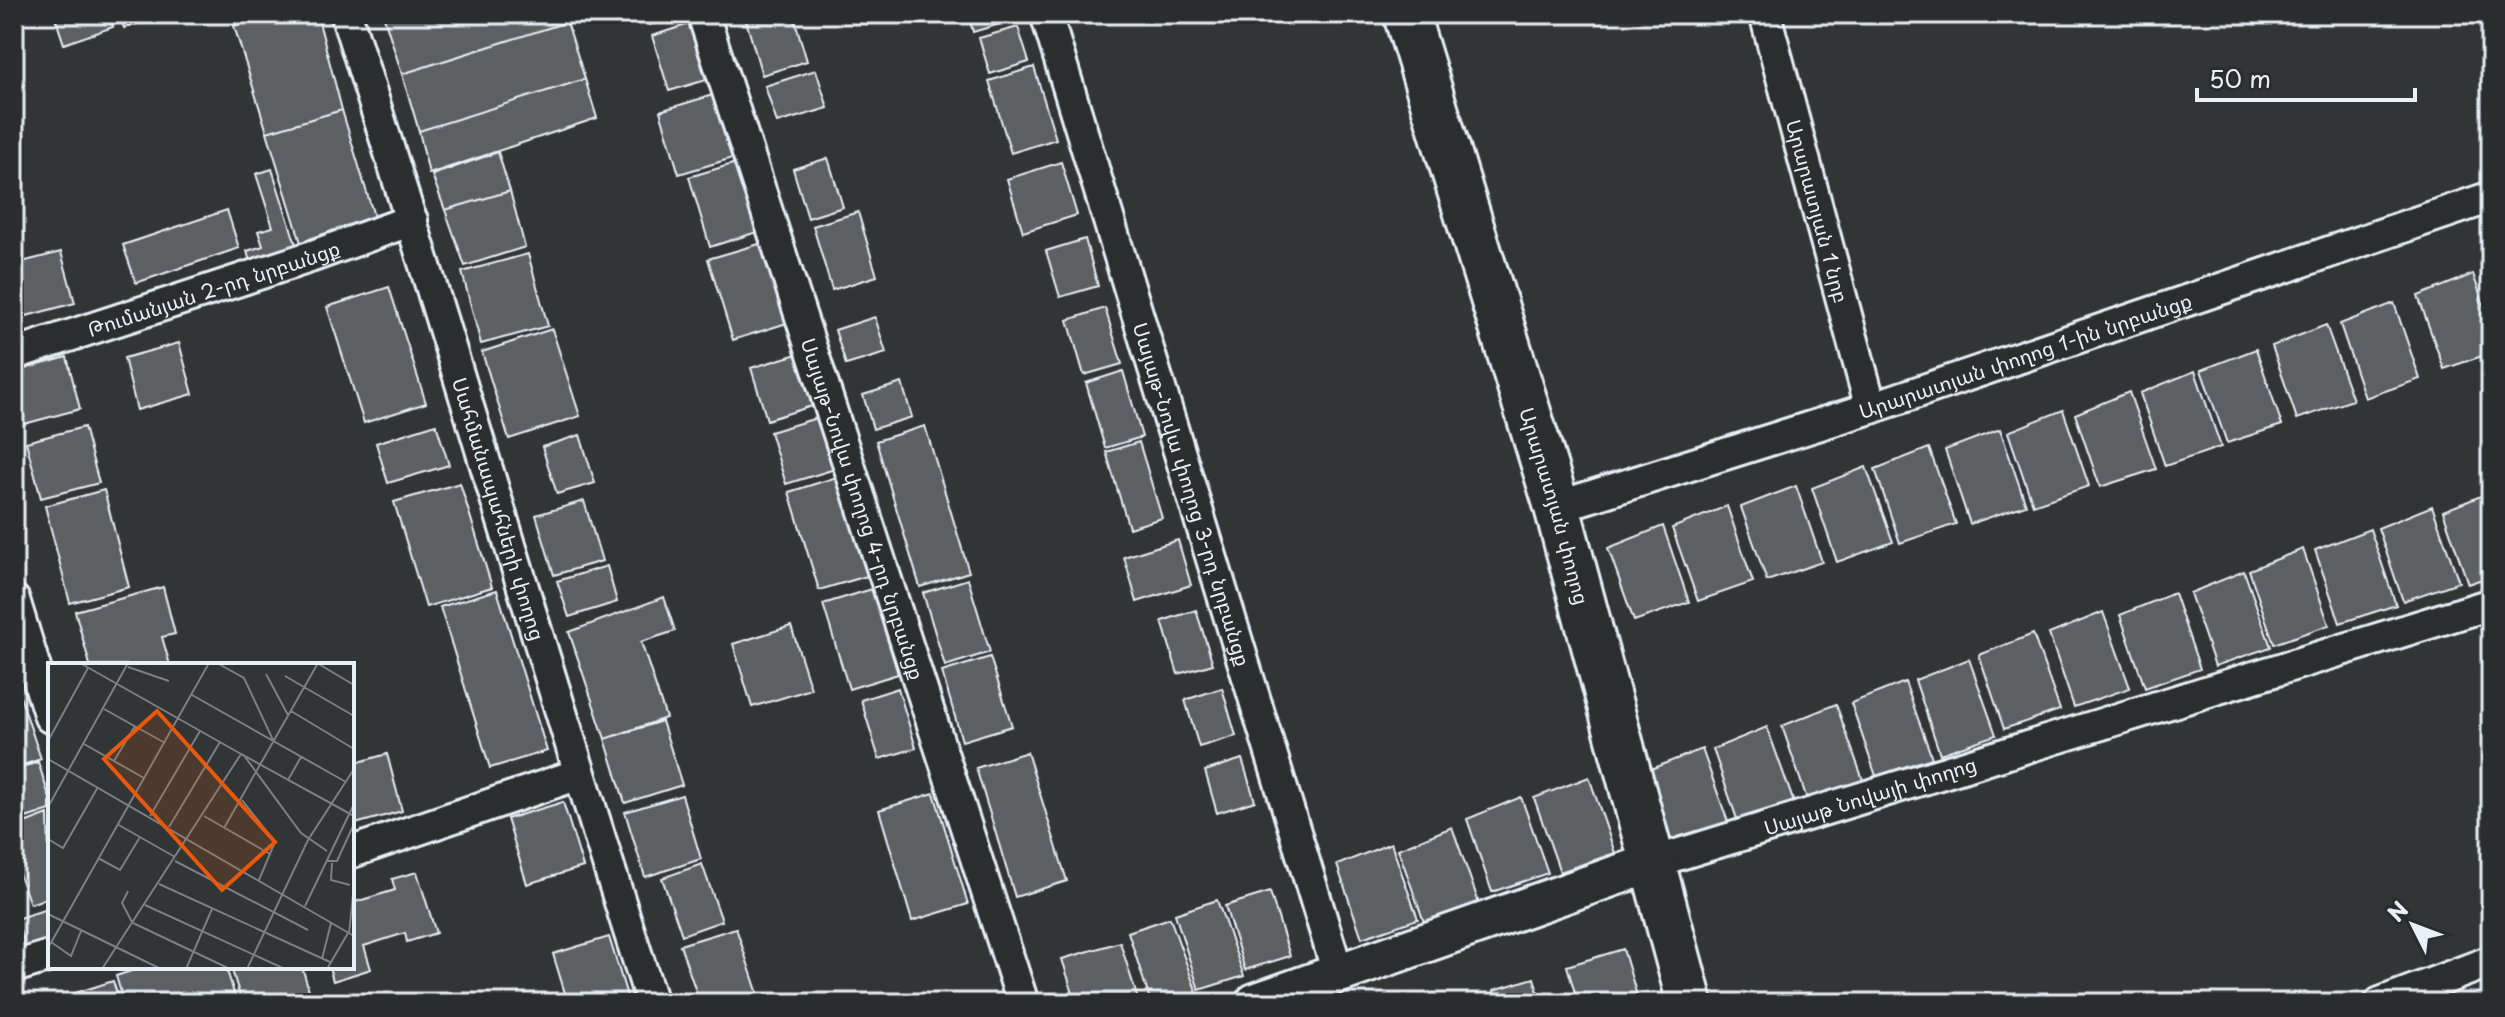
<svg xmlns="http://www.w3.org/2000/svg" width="2505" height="1017" viewBox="0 0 2505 1017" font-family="'Playpen Sans','Noto Sans Armenian',sans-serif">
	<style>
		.building { fill: #5c6063; stroke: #e8f1f8; stroke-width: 2 }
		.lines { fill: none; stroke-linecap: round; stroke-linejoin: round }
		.minor-casing { stroke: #e8f1f8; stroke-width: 36 }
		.tertiary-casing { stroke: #e8f1f8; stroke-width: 44 }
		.secondary-casing { stroke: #e8f1f8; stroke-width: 50 }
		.minor { stroke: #2a2d2e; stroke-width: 30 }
		.tertiary { stroke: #2a2d2e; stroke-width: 38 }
		.secondary { stroke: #2a2d2e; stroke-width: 44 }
		.labels { text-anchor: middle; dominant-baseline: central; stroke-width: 6; stroke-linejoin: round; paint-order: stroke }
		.street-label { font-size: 20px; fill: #e8f1f8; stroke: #2a2d2e }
		.inset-road { fill: none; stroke: #7b8084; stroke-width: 2 }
		.view { fill: #e8590c; fill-opacity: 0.15; stroke: #e8590c; stroke-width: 4 }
		.inset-edge { fill: none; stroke: #e8f1f8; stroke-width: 4 }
	</style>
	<rect width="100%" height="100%" fill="#323536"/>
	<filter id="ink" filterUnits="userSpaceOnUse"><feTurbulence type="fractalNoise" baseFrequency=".0125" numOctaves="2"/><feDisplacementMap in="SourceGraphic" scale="16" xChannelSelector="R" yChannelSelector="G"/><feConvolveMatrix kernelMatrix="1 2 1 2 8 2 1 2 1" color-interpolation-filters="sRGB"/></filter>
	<g filter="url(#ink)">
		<path class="building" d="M54 14H108L113 27 64 44Z
			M119 14H167L124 28Z
			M231 14H269L234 26Z
			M269 14H317L342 110 267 132 234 26Z
			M383 14H564L567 22 402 74Z
			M645 14H684L649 25Z
			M744 14H793L807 61 762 75Z
			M968 14H1019L1020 18 973 32Z
			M567 22 585 79 419 131 402 74Z
			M689 24 706 80 669 91 652 36Z
			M1018 27 1029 62 990 74 979 38Z
			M1034 67 1056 139 1011 153 989 81Z
			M816 70 828 108 777 123 765 86Z
			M585 79 597 118 429 174 419 131Z
			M716 94 736 157 679 174 660 111Z
			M342 110 376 223 302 246 267 132Z
			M498 152 510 191 445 210 432 175Z
			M828 158 843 207 808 218 793 169Z
			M1061 162 1077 215 1023 232 1007 179Z
			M736 163 757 232 710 247 689 177Z
			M272 169 299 254 252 269 247 251 263 246 258 231 273 227 256 174Z
			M510 191 525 247 465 266 445 210Z
			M227 210 239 248 136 283 123 245Z
			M858 212 877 276 832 290 813 226Z
			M1085 239 1098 286 1060 297 1046 251Z
			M766 242 790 322 733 340 708 259Z
			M61 252 75 303 19 318 14 300V264Z
			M528 254 548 326 481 344 462 272Z
			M2473 274 2491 326V353L2444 369 2418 296Z
			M389 287 426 403 364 423 327 307Z
			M2394 303 2420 379 2365 398 2340 324Z
			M1105 308 1122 364 1084 375 1068 320Z
			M875 317 886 353 846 365 835 330Z
			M2326 325 2353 400 2297 419 2272 346Z
			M552 329 580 416 509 439 482 352Z
			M179 343 193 394 137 410 124 358Z
			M2256 349 2282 425 2227 443 2201 370Z
			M797 354 812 406 767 420 751 368Z
			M67 357 80 409 24 424 14 385V372Z
			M1123 371 1142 437 1105 448 1086 383Z
			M2195 371 2221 447 2165 466 2140 393Z
			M902 383 912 417 873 429 863 395Z
			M2129 392 2156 469 2100 487 2075 414Z
			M2063 410 2089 486 2033 505 2008 432Z
			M820 417 835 469 786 484 770 432Z
			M436 424 449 465 388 483 376 443Z
			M925 426 969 572 920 587 876 441Z
			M84 427 99 483 41 498 26 442Z
			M2000 429 2026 505 1970 524 1945 450Z
			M580 435 595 483 557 494 542 447Z
			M1139 442 1162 518 1129 528 1106 452Z
			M1929 448 1956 524 1900 543 1875 469Z
			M1866 467 1893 542 1837 562 1812 488Z
			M837 477 867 576 819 590 789 492Z
			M460 483 492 587 426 607 394 502Z
			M1796 486 1822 562 1767 581 1741 507Z
			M104 490 129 587 70 603 45 506Z
			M2491 492V576L2468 584 2443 511Z
			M584 501 602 561 554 575 536 515Z
			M1727 506 1753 582 1698 601 1672 528Z
			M2432 506 2459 582 2403 601 2378 528Z
			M1663 526 1689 602 1634 621 1608 548Z
			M2370 529 2396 605 2340 623 2315 550Z
			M1178 540 1191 585 1137 602 1124 557Z
			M2303 549 2329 625 2274 644 2249 570Z
			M607 566 617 602 569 617 557 581Z
			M2244 571 2271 647 2215 666 2190 593Z
			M968 579 990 652 945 666 923 593Z
			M163 587 175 634 162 637 170 665H90L75 611Z
			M872 589 898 674 849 689 823 604Z
			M497 590 547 751 490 768 440 607Z
			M2174 593 2200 669 2145 688 2120 615Z
			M664 597 675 631 641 642 666 718 605 739 569 632Z
			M1196 610 1213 664 1178 674 1162 621Z
			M2103 612 2130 688 2074 707 2049 634Z
			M791 626 811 689 752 707 733 644Z
			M2033 634 2060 710 2004 729 1979 655Z
			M990 657 1012 726 962 741 942 672Z
			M1969 659 1996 735 1940 754 1915 680Z
			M14 678 41 759 14 768Z
			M1905 682 1932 758 1876 776 1851 703Z
			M898 688 916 748 879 759 861 700Z
			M1222 688 1236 736 1199 747 1185 700Z
			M1836 704 1863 780 1807 799 1782 726Z
			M662 721 682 785 625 803 605 739Z
			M1767 727 1794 803 1738 822 1713 749Z
			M1702 749 1729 825 1673 844 1648 770Z
			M1027 752 1067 881 1015 897 976 768Z
			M387 754 402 811 352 825V764Z
			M1242 759 1255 801 1217 813 1205 771Z
			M38 762 50 799V810L14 822V770Z
			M1589 777 1615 853 1560 872 1534 798Z
			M934 793 968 904 912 921 879 810Z
			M682 795 701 859 645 877 625 812Z
			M1521 797 1548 873 1492 892 1467 819Z
			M563 802 583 867 527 884 507 819Z
			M48 814 50 897 30 904 14 861V827Z
			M1452 827 1479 903 1424 922 1398 849Z
			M1391 843 1418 919 1362 938 1337 865Z
			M702 864 722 921 682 935 662 878Z
			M417 872 436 933 407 942 405 933 364 946 371 969 333 981 329 967H352V903L395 890 392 879Z
			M1270 892 1290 956 1245 970 1225 906Z
			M1217 900 1244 976 1199 990 1175 914Z
			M50 908V948L28 955 16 919Z
			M1170 918 1197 993 1168 1003H1151L1128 932Z
			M736 928 761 1003H700L680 945Z
			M609 937 629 1002 568 1003 553 954Z
			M1120 942 1139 1003H1076L1062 959Z
			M1623 949 1639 1002 1578 1003 1567 966Z
			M143 967H226L237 1003H124L116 976Z
			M231 967H302L309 990 268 1003H242Z
			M1534 978 1541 1003H1498L1494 990Z
			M113 981 120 1003H44Z"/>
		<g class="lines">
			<defs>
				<g id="minor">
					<path id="s1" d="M346 14C452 343 546 674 652 1003"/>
					<path id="s2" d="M703 14 1023 1003"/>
					<path id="s3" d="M1046 14 1338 973"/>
					<path id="s4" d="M1765 14 1871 408"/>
					<path id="s5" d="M14 354 310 257 412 220"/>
					<path id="s6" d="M1557 507 1871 408 2491 197"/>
					<path d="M14 600 50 717"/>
					<path d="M352 852 579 774"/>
					<path id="s7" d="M1654 862 2491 604"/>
					<path d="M14 967 50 956"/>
					<path d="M2380 1003 2491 961"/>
				</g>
				<path id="tertiary" d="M1255 1003 1654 862"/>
				<g id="secondary">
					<path id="s8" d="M1406 14 1557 507 1690 1003"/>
				</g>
			</defs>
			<use href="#minor" class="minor-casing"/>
			<use href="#tertiary" class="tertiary-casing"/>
			<use href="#secondary" class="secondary-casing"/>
			<use href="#minor" class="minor"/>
			<use href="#tertiary" class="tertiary"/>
			<use href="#secondary" class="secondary"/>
		</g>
	</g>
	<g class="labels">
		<g class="street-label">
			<text stroke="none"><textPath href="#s4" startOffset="204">Արարատյան 1 նրբ</textPath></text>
			<text stroke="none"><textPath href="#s5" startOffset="210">Թումանյան 2-րդ նրբանցք</textPath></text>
			<text stroke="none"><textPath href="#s6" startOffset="492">Արարատյան փողոց 1-ին նրբանցք</textPath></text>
			<text stroke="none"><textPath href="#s3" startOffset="502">Սայաթ-Նովա փողոց 3-րդ նրբանցք</textPath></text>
			<text stroke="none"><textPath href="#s8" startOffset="514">Արարատյան փողոց</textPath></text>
			<text stroke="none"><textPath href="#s2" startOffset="520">Սայաթ-Նովա փողոց 4-րդ նրբանցք</textPath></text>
			<text stroke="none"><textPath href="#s1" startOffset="518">Սահմանապահների փողոց</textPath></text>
			<text stroke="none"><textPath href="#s7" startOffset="226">Սայաթ Նովայի փողոց</textPath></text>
		</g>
	</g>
	<g transform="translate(48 663)">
		<rect width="306" height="306" fill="#323536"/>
		<path class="inset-road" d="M32 0 193 91 54 306M169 0 196 15 225 77M269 0 306 22M80 4 121 18M218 11 240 52M237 13 306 53M144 32 298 119M56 46 117 80M243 48 306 86M0 78 40 5M36 81 96 115M193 91 306 153M197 94 253 170 279 188M0 96 306 273M66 98 87 63M240 117 253 94M194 137 227 179 211 217M0 144 80 0M102 153 152 68M156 153 222 191M69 161 127 194M121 164 172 79M176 165 270 0M0 176 15 185 50 124M50 195 72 207 92 174M127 198 260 267M278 198H289L306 161M284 200 283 217 302 222M111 221 282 299M80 228 74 240 84 259M97 242 237 306M257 243 306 141M0 251 113 306M85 260 182 306M301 271 306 221M3 279 23 293 33 268M0 285 161 0M274 296 283 260M138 306 164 246M199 306 260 177 306 106M279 306 300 270"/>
		<path class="view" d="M109 48 227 179 174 227 56 96Z"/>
		<rect width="306" height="306" class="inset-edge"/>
	</g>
	<rect width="2505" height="1017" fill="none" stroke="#2a2d2e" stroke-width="48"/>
	<rect x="24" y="24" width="2457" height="969" fill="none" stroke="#e8f1f8" stroke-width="3" filter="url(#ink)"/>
	<g transform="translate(2413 925) rotate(312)" stroke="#2a2d2e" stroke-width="6" paint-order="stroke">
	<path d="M0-6L14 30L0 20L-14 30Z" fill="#e8f1f8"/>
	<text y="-12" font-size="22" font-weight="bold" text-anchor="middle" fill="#e8f1f8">N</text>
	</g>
	<path d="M2197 88v12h218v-12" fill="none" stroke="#e8f1f8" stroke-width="4"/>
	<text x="2209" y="88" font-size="24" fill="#e8f1f8" stroke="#2a2d2e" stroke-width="6" paint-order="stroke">50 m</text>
</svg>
